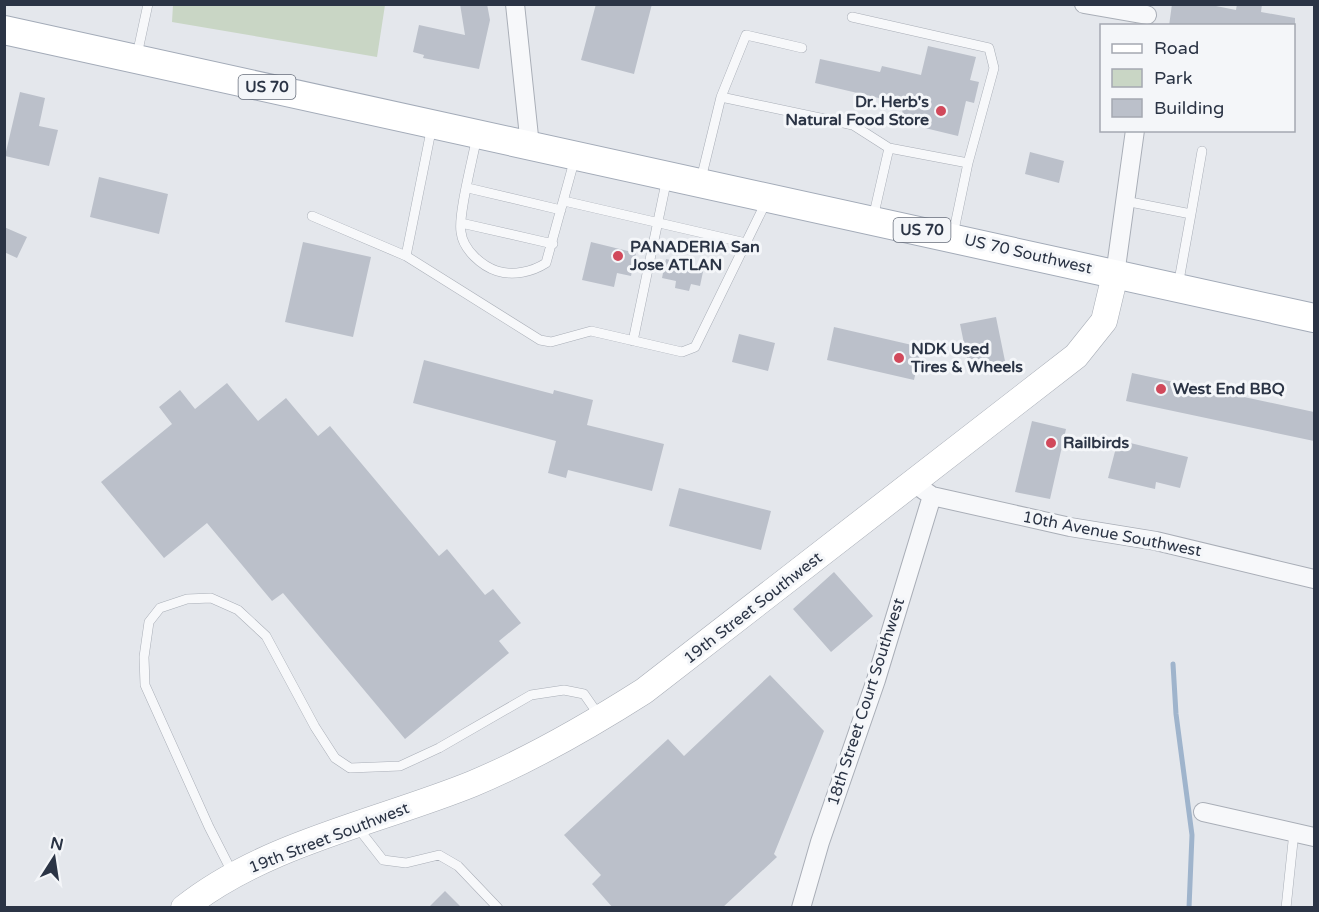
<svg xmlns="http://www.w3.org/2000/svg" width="1319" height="912" viewBox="0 0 1319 912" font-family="'Varela Round',sans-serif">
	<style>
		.green { fill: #c9d6c5 }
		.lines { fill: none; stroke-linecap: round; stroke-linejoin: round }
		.stream { stroke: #9fb4cc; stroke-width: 5 }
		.building { fill: #bbc0ca }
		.lane-casing { stroke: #a9aeb7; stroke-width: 10 }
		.street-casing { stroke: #a9aeb7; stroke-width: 20 }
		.secondary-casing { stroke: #a9aeb7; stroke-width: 27 }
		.primary-casing { stroke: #a3abb8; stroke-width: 30 }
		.lane { stroke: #f7f8fa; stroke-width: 9 }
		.street { stroke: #f7f8fa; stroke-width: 18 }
		.secondary { stroke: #fff; stroke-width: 26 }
		.primary { stroke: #fff; stroke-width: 28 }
		.poi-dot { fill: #d1495b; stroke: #f4f6f9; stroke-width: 2 }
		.labels { text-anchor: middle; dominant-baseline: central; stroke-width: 6; stroke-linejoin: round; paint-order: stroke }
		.shield { fill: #f4f6f9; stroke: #676e7b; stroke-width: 1.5 }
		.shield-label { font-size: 15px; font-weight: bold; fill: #2b3445 }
		.poi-label { font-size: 16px; font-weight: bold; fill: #2b3445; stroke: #f4f6f9; text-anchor: start }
		.street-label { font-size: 16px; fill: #2b3445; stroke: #f4f6f9 }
	</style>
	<rect width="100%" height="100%" fill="#e4e7ec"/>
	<path class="green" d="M173 5V4L385 5 377 57 172 22Z"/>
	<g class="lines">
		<path class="stream" d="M1173 664 1176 714 1192 835 1189 908"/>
	</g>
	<path class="building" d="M460 4H487L490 20 479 69 423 58 424 55 413 52 419 25 465 35Z
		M596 4H652L634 74 581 60Z
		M1172 4H1206L1236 10 1237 4H1262L1261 12 1295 18V26H1169Z
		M928 46 976 57 970 80 979 82 974 103 966 101 958 136 900 122 904 104 815 83 820 59 880 72 882 66 921 75Z
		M20 92 45 98 39 126 58 130 49 166 5 156Z
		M1030 152 1064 161 1059 183 1025 174Z
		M99 177 168 194 159 234 90 217Z
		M4 227 27 237 17 258 4 252Z
		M303 242 371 257 353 337 285 322Z
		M591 242 636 253 631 276 617 273 614 287 582 280Z
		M666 259 704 267 700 286 691 284 689 291 675 288 676 281 662 278Z
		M996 317 1006 366 970 373 960 324Z
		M834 327 912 345 910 352 920 354 914 380 827 360Z
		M739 334 775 343 768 371 732 362Z
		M424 360 553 394 554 390 593 400 587 425 664 444 652 491 568 470 566 478 548 473 556 441 413 403Z
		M1132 373 1314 412V441L1126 401Z
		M227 383 258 421 286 398 318 436 330 426 439 556 447 549 485 595 493 589 521 623 499 641 509 653 405 739 283 593 272 601 207 523 164 558 101 482 172 424 159 407 180 390 195 409Z
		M1032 421 1066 429 1050 499 1015 492Z
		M1118 440 1188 457 1180 488 1156 482 1155 489 1108 478Z
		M679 488 771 511 761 550 669 526Z
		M834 572 873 616 831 652 793 609Z
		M770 675 824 731 774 854 777 857 722 908H613L592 884 601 875 564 835 668 739 684 756Z
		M445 891 462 908H428Z"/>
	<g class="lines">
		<defs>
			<path id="lane" d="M852 17 989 48 994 68 968 163
				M137 55 148 4
				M721 97 746 35 802 48
				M477 136C473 158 458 214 461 232 463 250 482 266 497 271 513 276 532 272 546 263L575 158
				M889 148 968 163 953 235
				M701 179 721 97 853 125 889 148 873 218
				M468 188 561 210
				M564 201 746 243
				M1125 201 1191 214 1178 286
				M1191 214 1202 151
				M312 216 406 256 432 126
				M461 223 553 244
				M406 256 540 340 551 342 591 331 682 352 695 347 766 202
				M633 341 667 178
				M358 828 383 860 406 863 439 855 458 866 498 908
				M233 874 209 827 145 685 144 657 149 622 160 608 187 599 211 598 238 610 266 636 315 727 335 758 350 768 400 766 439 748 531 695 564 690 584 694 600 717
				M1286 908 1294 832"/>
			<path id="street" d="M515 4 530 146
				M1084 4 1147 15
				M1115 275 1135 130
				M922 489 932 496 1070 527 1156 541 1314 579
				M1203 812 1314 837
				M801 908 820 842 876 680 932 496"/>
			<path id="secondary" d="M184 908C264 844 378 822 472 784 532 759 589 726 644 691L1076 356 1104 321 1115 275"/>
			<path id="primary" d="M4 30 1314 318"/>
		</defs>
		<use href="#lane" class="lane-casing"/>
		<use href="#street" class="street-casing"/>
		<use href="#secondary" class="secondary-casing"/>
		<use href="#primary" class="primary-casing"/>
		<use href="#lane" class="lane"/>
		<use href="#street" class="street"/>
		<use href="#secondary" class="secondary"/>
		<use href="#primary" class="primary"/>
	</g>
	<g class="poi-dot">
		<circle cx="941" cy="111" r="6"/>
		<circle cx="618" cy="256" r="6"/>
		<circle cx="899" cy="358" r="6"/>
		<circle cx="1161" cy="389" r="6"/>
		<circle cx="1051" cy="443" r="6"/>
	</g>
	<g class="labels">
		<g class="shield">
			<rect x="238.5" y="75" width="57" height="24" rx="4.5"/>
			<rect x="893.5" y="218" width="57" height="24" rx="4.5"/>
		</g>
		<g class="shield-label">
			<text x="267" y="87">US 70</text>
			<text x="922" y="230">US 70</text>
		</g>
		<g class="poi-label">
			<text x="929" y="102" text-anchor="end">Dr. Herb's<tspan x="929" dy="18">Natural Food Store</tspan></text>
			<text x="630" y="247">PANADERIA San<tspan x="630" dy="18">Jose ATLAN</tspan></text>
			<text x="911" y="349">NDK Used<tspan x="911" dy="18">Tires &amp; Wheels</tspan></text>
			<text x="1173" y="389">West End BBQ</text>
			<text x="1063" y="443">Railbirds</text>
		</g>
		<g class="street-label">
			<text transform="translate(1028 254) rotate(13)">US 70 Southwest</text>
			<text transform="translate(1112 534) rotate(11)">10th Avenue Southwest</text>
			<text transform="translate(753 608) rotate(-38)">19th Street Southwest</text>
			<text transform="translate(866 702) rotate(-72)">18th Street Court Southwest</text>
			<text transform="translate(329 838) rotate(-21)">19th Street Southwest</text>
		</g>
	</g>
	<rect width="1319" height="912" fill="none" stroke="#2b3445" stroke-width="12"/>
	<rect x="1100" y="24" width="195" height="108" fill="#f4f6f9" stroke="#a4a8b1" stroke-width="1.5"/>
	<rect x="1112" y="44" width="30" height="9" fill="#ffffff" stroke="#a4a8b1" stroke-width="1.5"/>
	<text x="1154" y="54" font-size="18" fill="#2b3445">Road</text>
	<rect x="1112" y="69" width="30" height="18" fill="#c9d6c5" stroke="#a4a8b1" stroke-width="1.5"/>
	<text x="1154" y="84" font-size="18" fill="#2b3445">Park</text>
	<rect x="1112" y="99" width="30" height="18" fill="#bbc0ca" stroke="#a4a8b1" stroke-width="1.5"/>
	<text x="1154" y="114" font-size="18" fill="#2b3445">Building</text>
	<g transform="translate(54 858) rotate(12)" stroke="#f4f6f9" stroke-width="4.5" paint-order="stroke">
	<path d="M0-4.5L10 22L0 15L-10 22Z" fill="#2b3445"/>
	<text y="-9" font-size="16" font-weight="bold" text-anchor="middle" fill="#2b3445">N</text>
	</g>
</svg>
